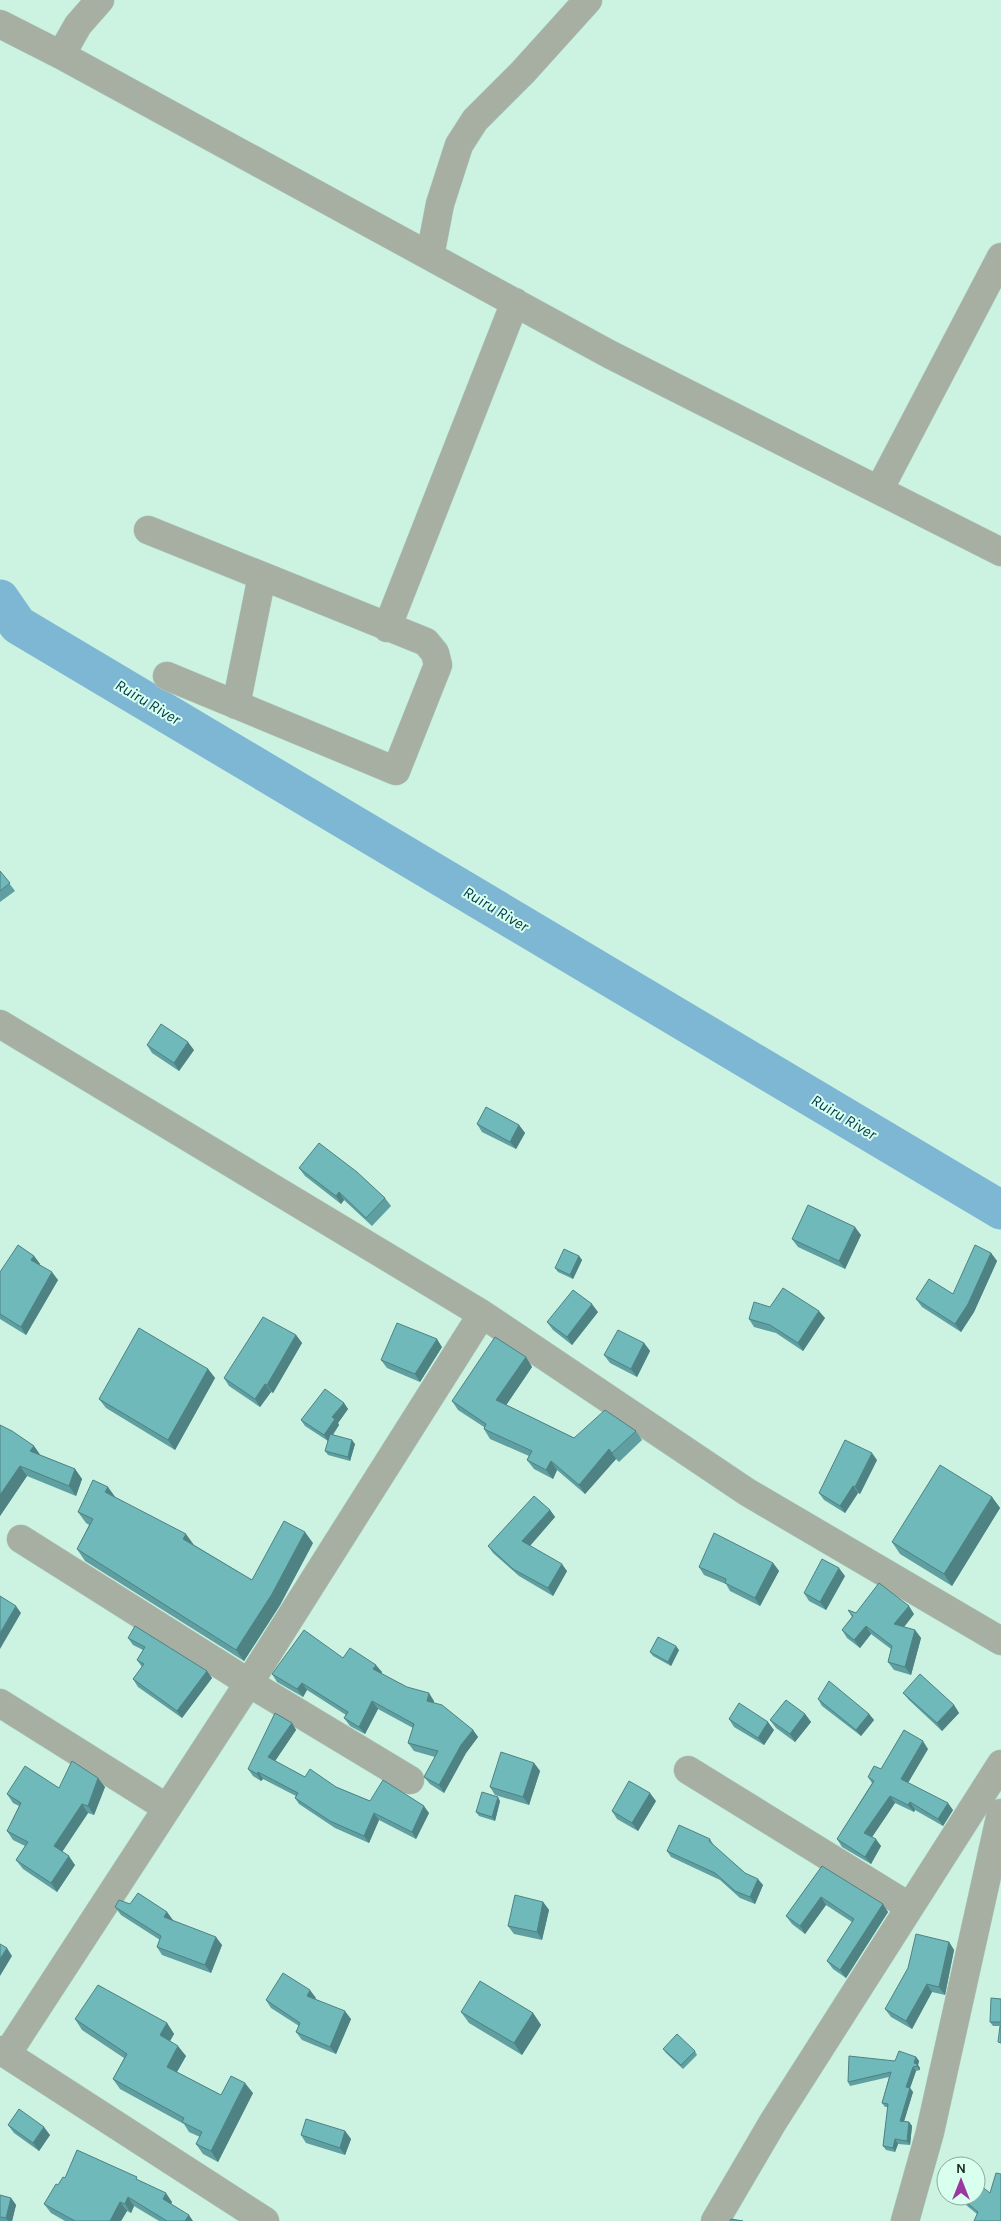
<svg xmlns="http://www.w3.org/2000/svg" width="1001" height="2221" viewBox="0 0 1001 2221" font-family="Karla,sans-serif">
	<style>
		.lines { fill: none; stroke-linecap: round; stroke-linejoin: round }
		.river { stroke: #7db7d4; stroke-width: 39 }
		.minor-casing { stroke: #accebf; stroke-width: 29 }
		.minor { stroke: #a6afa2; stroke-width: 28 }
		.wall { fill: #5f9fa1 }
		.shaded-wall { fill: #4e8283 }
		.building { fill: #6fb9bb; stroke: #4e8283 }
		.labels { text-anchor: middle; dominant-baseline: central; stroke-width: 4; stroke-linejoin: round; paint-order: stroke }
		.water-label { font-size: 16px; font-style: italic; fill: #02384c; stroke: #d9ffee }
	</style>
	<rect width="100%" height="100%" fill="#ccf2e1"/>
	<g class="lines">
		<path class="river" d="M0 599 18 625 1001 1210"/>
		<defs>
			<path id="minor" d="M0 24 61 55 609 354 1001 552
				M61 55 78 25 100 0
				M430 256 440 204 459 145 475 120 523 72 588 0
				M879 490 1001 257
				M148 530 426 642 435 653 438 665 396 771 167 676
				M387 628 515 302
				M236 705 262 576
				M0 1024 482 1314 747 1492 1001 1641
				M21 1539 249 1683 410 1780
				M0 1703 167 1808
				M688 1770 910 1907
				M0 2050 265 2221
				M7 2054 259 1667 482 1314
				M715 2221 773 2122 1001 1764
				M905 2221 930 2132 1001 1813"/>
		</defs>
		<use href="#minor" class="minor-casing"/>
		<use href="#minor" class="minor"/>
	</g>
	<path class="wall" d="M0 871 15 891 0 902Z
		M147 1045 194 1050 179 1071 152 1053Z
		M477 1124 519 1125 525 1133 516 1149 482 1132Z
		M299 1168 385 1198 391 1206 372 1226 344 1200 341 1204 305 1176Z
		M861 1235 845 1269 798 1247 792 1239Z
		M991 1253 997 1261 974 1312 961 1332 922 1307 916 1299 953 1294Z
		M34 1256 40 1264H39L58 1280 26 1335 0 1319V1272Z
		M579 1256 582 1260 573 1279 558 1272 555 1268Z
		M770 1307 825 1318 803 1351 776 1333 754 1327 749 1319Z
		M598 1312 572 1345 553 1330 547 1322Z
		M296 1335 302 1343 273 1393 271 1392 260 1407 229 1386 224 1378Z
		M644 1343 650 1351 637 1377 610 1363 604 1355Z
		M442 1347 420 1382 387 1368 381 1360Z
		M526 1357 532 1367 506 1405 574 1438 636 1431 642 1440 619 1462 616 1459 585 1494 557 1470 553 1479 534 1469 527 1460 529 1456 490 1439 484 1429V1427L458 1410 452 1401Z
		M208 1369 215 1378 175 1450 106 1408 99 1399Z
		M344 1403 348 1409 338 1423 339 1425 333 1435 355 1444 350 1461 328 1455 325 1451 328 1441 305 1426 301 1420Z
		M0 1425 34 1446 40 1455 75 1469 82 1479 76 1496 27 1476 0 1516Z
		M877 1460 860 1494 858 1493 845 1513 824 1500 819 1493Z
		M115 1497 252 1580 313 1543 280 1605 244 1661 85 1561 77 1549 89 1525 86 1523 78 1512Z
		M992 1497 1000 1508 952 1586 900 1554 892 1542Z
		M550 1510 555 1517 530 1546 567 1571 553 1596 519 1576 493 1553 488 1546Z
		M773 1563 779 1571 760 1606 730 1591 726 1584 704 1575 699 1567Z
		M845 1576 826 1610 809 1601 804 1593Z
		M848 1610 856 1613 914 1614 904 1627 915 1630 921 1638 911 1675 894 1670 888 1662 891 1649 871 1634 860 1648 847 1638 842 1630 852 1617Z
		M128 1638 207 1671 212 1678 182 1718 138 1687 133 1679 142 1667 137 1660 143 1650 133 1645Z
		M679 1650 671 1666 653 1656 650 1652Z
		M343 1658 382 1672 381 1674 434 1701V1703L473 1730 478 1737 466 1753 444 1793 430 1784 424 1777 435 1757 414 1751 408 1743 413 1728 378 1709 365 1734 350 1726 344 1718 346 1715 307 1690 303 1697 277 1682 272 1674Z
		M903 1693 954 1705 959 1713 942 1731 909 1700Z
		M818 1699 869 1714 874 1720 861 1736 822 1706Z
		M805 1714 811 1722 795 1742 776 1728 770 1720Z
		M729 1719 774 1730 764 1745 734 1727Z
		M292 1723 296 1730 275 1761 305 1777 336 1787 370 1801 429 1813 416 1839 379 1820 369 1843 335 1828 299 1804 295 1798 296 1796 263 1779 261 1781 253 1776 248 1769Z
		M928 1749 908 1783 953 1810 943 1826 915 1810 914 1812 895 1803 872 1837 881 1846 871 1864 842 1847 837 1839 872 1783 868 1777Z
		M534 1763 540 1771 529 1805 495 1795 490 1787Z
		M105 1787 94 1815 88 1813 62 1852 75 1865 57 1892 23 1869 16 1860 25 1846 13 1840 7 1831 19 1806 13 1803 7 1794 59 1788Z
		M500 1801 495 1821 479 1816 476 1812Z
		M656 1801 638 1831 617 1819 612 1811Z
		M710 1839 714 1846 745 1873 763 1885 755 1904 740 1898 720 1880 671 1857 667 1851Z
		M822 1866 888 1912 846 1978 833 1969 827 1961 852 1922 826 1905 805 1934 792 1924 786 1916Z
		M543 1902 549 1910 542 1940 514 1934 508 1926Z
		M130 1904 167 1912 172 1920 222 1945 211 1973 162 1955 157 1947 160 1940 121 1915 115 1907Z
		M949 1942 954 1950 945 1995 932 1992 912 2029 891 2017 885 2009Z
		M316 1998 315 1999 351 2019 336 2054 302 2040 296 2032 299 2026 271 2008 266 2000Z
		M1001 1999V2026H993L990 2022Z
		M461 2012 533 2013 541 2025 522 2055 469 2023Z
		M75 2019 167 2023 174 2034 170 2041 186 2056 177 2072 221 2095 253 2093 218 2162 203 2154 196 2144 200 2137 189 2132 184 2124 120 2089 113 2079 124 2058 82 2030Z
		M663 2049 695 2051 697 2055 683 2069 666 2053Z
		M916 2057 919 2061 918 2065 920 2068V2070L916 2071 910 2088 913 2092 904 2121 909 2122 912 2126 910 2145 898 2144 895 2152 886 2150 883 2146 888 2107H885L882 2103 889 2077 850 2086 848 2082 895 2061Z
		M8 2125 50 2135 39 2151 14 2133Z
		M345 2131 351 2139 345 2155 306 2143 301 2135Z
		M65 2178 141 2181 172 2202 171 2204 193 2221H159L134 2206 131 2213 127 2211 121 2221H65L51 2213 44 2204Z
		M990 2193 977 2214 955 2196H976Z
		M0 2195 11 2198 16 2205 12 2221H0Z"/>
	<path class="shaded-wall" d="M188 1042 194 1050 179 1071 174 1063Z
		M519 1125 525 1133 516 1149 510 1142Z
		M339 1192 344 1200 341 1204 336 1196Z
		M855 1227 861 1235 845 1269 839 1261Z
		M991 1253 997 1261 974 1312 961 1332 955 1324Z
		M34 1256 40 1264 37 1268 31 1260Z
		M579 1256 582 1260 573 1279 570 1275Z
		M52 1272 58 1280 26 1335 21 1327Z
		M592 1304 598 1312 572 1345 567 1337Z
		M819 1311 825 1318 803 1351 798 1343Z
		M296 1335 302 1343 273 1393 267 1385Z
		M437 1339 442 1347 420 1382 415 1374Z
		M644 1343 650 1351 637 1377 631 1369Z
		M526 1357 532 1367 503 1410 496 1400Z
		M208 1369 215 1378 175 1450 168 1440Z
		M265 1384 271 1392 260 1407 255 1399Z
		M344 1403 348 1409 338 1423 339 1425 328 1441 324 1435 332 1417Z
		M352 1440 355 1444 350 1461 348 1457Z
		M34 1446 41 1456 30 1451Z
		M609 1449 616 1459 585 1494 579 1485Z
		M872 1453 877 1460 860 1494 855 1487Z
		M551 1461 557 1470 553 1479 546 1470Z
		M20 1466 27 1476 0 1516V1495Z
		M75 1469 82 1479 76 1496 69 1486Z
		M853 1486 858 1493 845 1513 840 1506Z
		M108 1487 116 1498 105 1492Z
		M992 1497 1000 1508 952 1586 944 1574Z
		M550 1510 555 1517 527 1549 522 1541Z
		M305 1532 313 1543 280 1605 244 1661 236 1650Z
		M186 1534 194 1545 183 1539Z
		M773 1563 779 1571 760 1606 755 1598Z
		M562 1564 567 1571 553 1596 548 1588Z
		M839 1568 845 1576 826 1610 820 1602Z
		M16 1606 21 1613 0 1649V1633Z
		M909 1606 914 1614 900 1632 894 1624Z
		M866 1626 871 1634 860 1648 854 1640Z
		M915 1630 921 1638 911 1675 905 1667Z
		M676 1646 679 1650 671 1666 668 1662Z
		M376 1665 382 1672 379 1677 373 1669Z
		M207 1671 212 1678 182 1718 177 1711Z
		M302 1683 307 1690 303 1697 297 1689Z
		M429 1693 434 1701 432 1709 427 1701Z
		M372 1701 378 1709 365 1734 359 1727Z
		M954 1705 959 1713 942 1731 937 1723Z
		M805 1714 811 1722 795 1742 790 1734Z
		M869 1714 874 1720 861 1736 856 1730Z
		M768 1722 774 1730 764 1745 758 1738Z
		M292 1723 296 1730 273 1764 268 1757Z
		M473 1730 478 1737 466 1753 444 1793 439 1785 461 1745Z
		M923 1741 928 1749 906 1786 901 1779Z
		M534 1763 540 1771 529 1805 523 1797Z
		M258 1772 263 1779 261 1781 257 1774Z
		M98 1778 105 1787 94 1815 88 1806Z
		M650 1793 656 1801 638 1831 632 1823Z
		M890 1796 895 1803 870 1840 864 1833Z
		M498 1797 500 1801 495 1821 492 1817Z
		M910 1802 915 1810 914 1812 908 1805Z
		M948 1803 953 1810 943 1826 938 1819Z
		M82 1804 88 1813 60 1855 54 1846Z
		M424 1806 429 1813 416 1839 412 1832Z
		M374 1813 379 1820 369 1843 364 1836Z
		M876 1839 881 1846 871 1864 865 1857Z
		M69 1856 75 1865 57 1892 51 1883Z
		M758 1879 763 1885 755 1904 750 1897Z
		M821 1897 826 1905 805 1934 800 1926Z
		M543 1902 549 1910 542 1940 537 1932Z
		M883 1904 888 1912 846 1978 840 1970Z
		M167 1912 173 1920 169 1925 164 1917Z
		M216 1937 222 1945 211 1973 205 1965Z
		M949 1942 954 1950 945 1995 939 1987Z
		M7 1948 12 1956 0 1976V1959Z
		M927 1984 932 1992 912 2029 906 2021Z
		M310 1990 316 1998 312 2003 307 1996Z
		M345 2011 351 2019 336 2054 330 2047Z
		M533 2013 541 2025 522 2055 514 2043Z
		M167 2023 174 2034 167 2046 160 2035Z
		M178 2046 186 2056 174 2077 167 2067Z
		M916 2057 919 2061 918 2065 920 2068V2070L914 2063Z
		M913 2067 916 2071 909 2091 906 2087Z
		M245 2083 253 2093 218 2162 211 2151Z
		M910 2088 913 2092 903 2125 900 2121Z
		M909 2122 912 2126 910 2145 907 2141Z
		M44 2127 50 2135 39 2151 33 2143Z
		M345 2131 351 2139 345 2155 340 2148Z
		M895 2139 898 2144 895 2152 893 2148Z
		M166 2193 172 2202 169 2208 163 2199Z
		M128 2197 134 2206 131 2213 125 2204Z
		M11 2198 16 2205 12 2221H8L6 2218Z
		M120 2202 127 2211 121 2221H110Z
		M189 2215 193 2221H185Z"/>
	<path class="building" d="M0 871 10 883 0 891Z
		M161 1024 188 1042 174 1063 147 1045Z
		M486 1107 519 1125 510 1142 477 1124Z
		M319 1143 357 1172 385 1198 366 1218 339 1192 336 1196 299 1168Z
		M808 1205 855 1227 839 1261 792 1239Z
		M18 1245 34 1256 31 1260 52 1272 21 1327 0 1314V1272Z
		M975 1245 991 1253 968 1304 955 1324 916 1299 929 1279 953 1294Z
		M564 1249 579 1256 570 1275 555 1268Z
		M783 1288 819 1311 798 1343 770 1325 749 1319 754 1302 770 1307Z
		M573 1290 592 1304 567 1337 547 1322Z
		M263 1317 296 1335 267 1385 265 1384 255 1399 224 1378Z
		M397 1323 437 1339 415 1374 381 1360Z
		M139 1328 208 1369 168 1440 99 1399Z
		M618 1330 644 1343 631 1369 604 1355Z
		M495 1337 526 1357 496 1400 574 1438 605 1410 636 1431 612 1453 609 1449 579 1485 551 1461 546 1470 527 1460 532 1451 484 1429 486 1424 452 1401Z
		M325 1389 344 1403 332 1417 335 1419 324 1435 301 1420Z
		M0 1425 12 1431 34 1446 30 1451 75 1469 69 1486 20 1466 0 1495Z
		M330 1434 352 1440 348 1457 325 1451Z
		M845 1440 872 1453 855 1487 853 1486 840 1506 819 1493Z
		M940 1465 992 1497 944 1574 892 1542Z
		M93 1480 108 1487 105 1492 186 1534 183 1539 252 1580 284 1521 305 1532 272 1594 236 1650 77 1549 93 1519 78 1512Z
		M534 1496 550 1510 522 1541 562 1564 548 1588 513 1569 488 1546Z
		M714 1533 773 1563 755 1598 725 1583 726 1579 699 1567Z
		M822 1559 839 1568 820 1602 804 1593Z
		M879 1583 909 1606 894 1624 915 1630 905 1667 888 1662 892 1646 866 1626 854 1640 842 1630 853 1616 848 1610 856 1613Z
		M0 1596 16 1606 0 1633Z
		M135 1626 207 1671 177 1711 133 1679 144 1664 137 1660 145 1647 128 1638Z
		M304 1630 343 1658 350 1648 376 1665 373 1669 407 1687 429 1693 427 1701 442 1705 473 1730 461 1745 439 1785 424 1777 438 1751 408 1743 414 1724 372 1701 359 1727 344 1718 348 1712 302 1683 297 1689 272 1674Z
		M658 1637 676 1646 668 1662 650 1652Z
		M920 1674 954 1705 937 1723 903 1693Z
		M829 1681 869 1714 856 1730 818 1699Z
		M786 1700 805 1714 790 1734 770 1720Z
		M739 1703 768 1722 758 1738 729 1719Z
		M275 1713 292 1723 268 1757 305 1777 310 1769 336 1787 370 1801 383 1780 424 1806 412 1832 374 1813 364 1836 330 1821 295 1798 298 1793 258 1772 257 1774 248 1769Z
		M904 1730 923 1741 901 1779 948 1803 938 1819 910 1802 908 1805 890 1796 864 1833 876 1839 865 1857 837 1839 874 1781 868 1777 874 1766 881 1769Z
		M501 1752 534 1763 523 1797 490 1787Z
		M72 1761 98 1778 88 1806 82 1804 54 1846 69 1856 51 1883 16 1860 28 1842 7 1831 21 1803 7 1794 25 1766 59 1788Z
		M629 1781 650 1793 632 1823 612 1811Z
		M482 1792 498 1797 492 1817 476 1812Z
		M679 1825 710 1839 709 1841 745 1873 758 1879 750 1897 735 1891 715 1873 667 1851Z
		M822 1866 883 1904 840 1970 827 1961 854 1919 821 1897 800 1926 786 1916Z
		M138 1893 167 1912 164 1917 216 1937 205 1965 157 1947 161 1936 115 1907 119 1900 130 1904Z
		M515 1895 543 1902 537 1932 508 1926Z
		M916 1934 949 1942 939 1987 927 1984 906 2021 885 2009 908 1968Z
		M0 1944 7 1948 0 1959Z
		M283 1973 310 1990 307 1996 345 2011 330 2047 296 2032 300 2023 266 2000Z
		M480 1981 533 2013 514 2043 461 2012Z
		M98 1985 167 2023 160 2035 178 2046 167 2067 221 2095 231 2076 245 2083 211 2151 196 2144 202 2132 182 2122 184 2118 113 2079 127 2054 75 2019Z
		M991 1998 1001 1999V2022H990Z
		M1000 2026H1001V2043L998 2042Z
		M677 2034 695 2051 681 2065 663 2049Z
		M899 2051 916 2057 914 2063 917 2064V2066L913 2067 906 2087 910 2088 900 2121 909 2122 907 2141 895 2139 893 2148 883 2146 888 2104 882 2103 891 2072 848 2082 849 2056 895 2061Z
		M19 2109 44 2127 33 2143 8 2125Z
		M306 2119 345 2131 340 2148 301 2135Z
		M77 2150 137 2177 136 2179 166 2193 163 2199 189 2215 185 2221H167L128 2197 125 2204 120 2202 110 2221H75L44 2204 56 2184 58 2185 63 2177 65 2178Z
		M996 2173 1001 2174V2221H974L978 2212 959 2196H976V2182L990 2193Z
		M0 2195 11 2198 6 2218 0 2217Z
		M731 2219 743 2221H730Z"/>
	<g class="labels">
		<g class="water-label">
			<text transform="translate(148 702) rotate(31)">Ruiru River</text>
			<text transform="translate(496 909) rotate(31)">Ruiru River</text>
			<text transform="translate(844 1117) rotate(31)">Ruiru River</text>
		</g>
	</g>
	<g transform="translate(961 2181)"><circle r="24" fill="#d9ffee" stroke="#8daa9d"/>
	<path d="M0-4L9 19L0 12L-9 19Z" fill="#9b389f"/>
	<text y="-8" font-size="14" font-weight="bold" text-anchor="middle" fill="#1c2b24">N</text>
	</g>
</svg>
